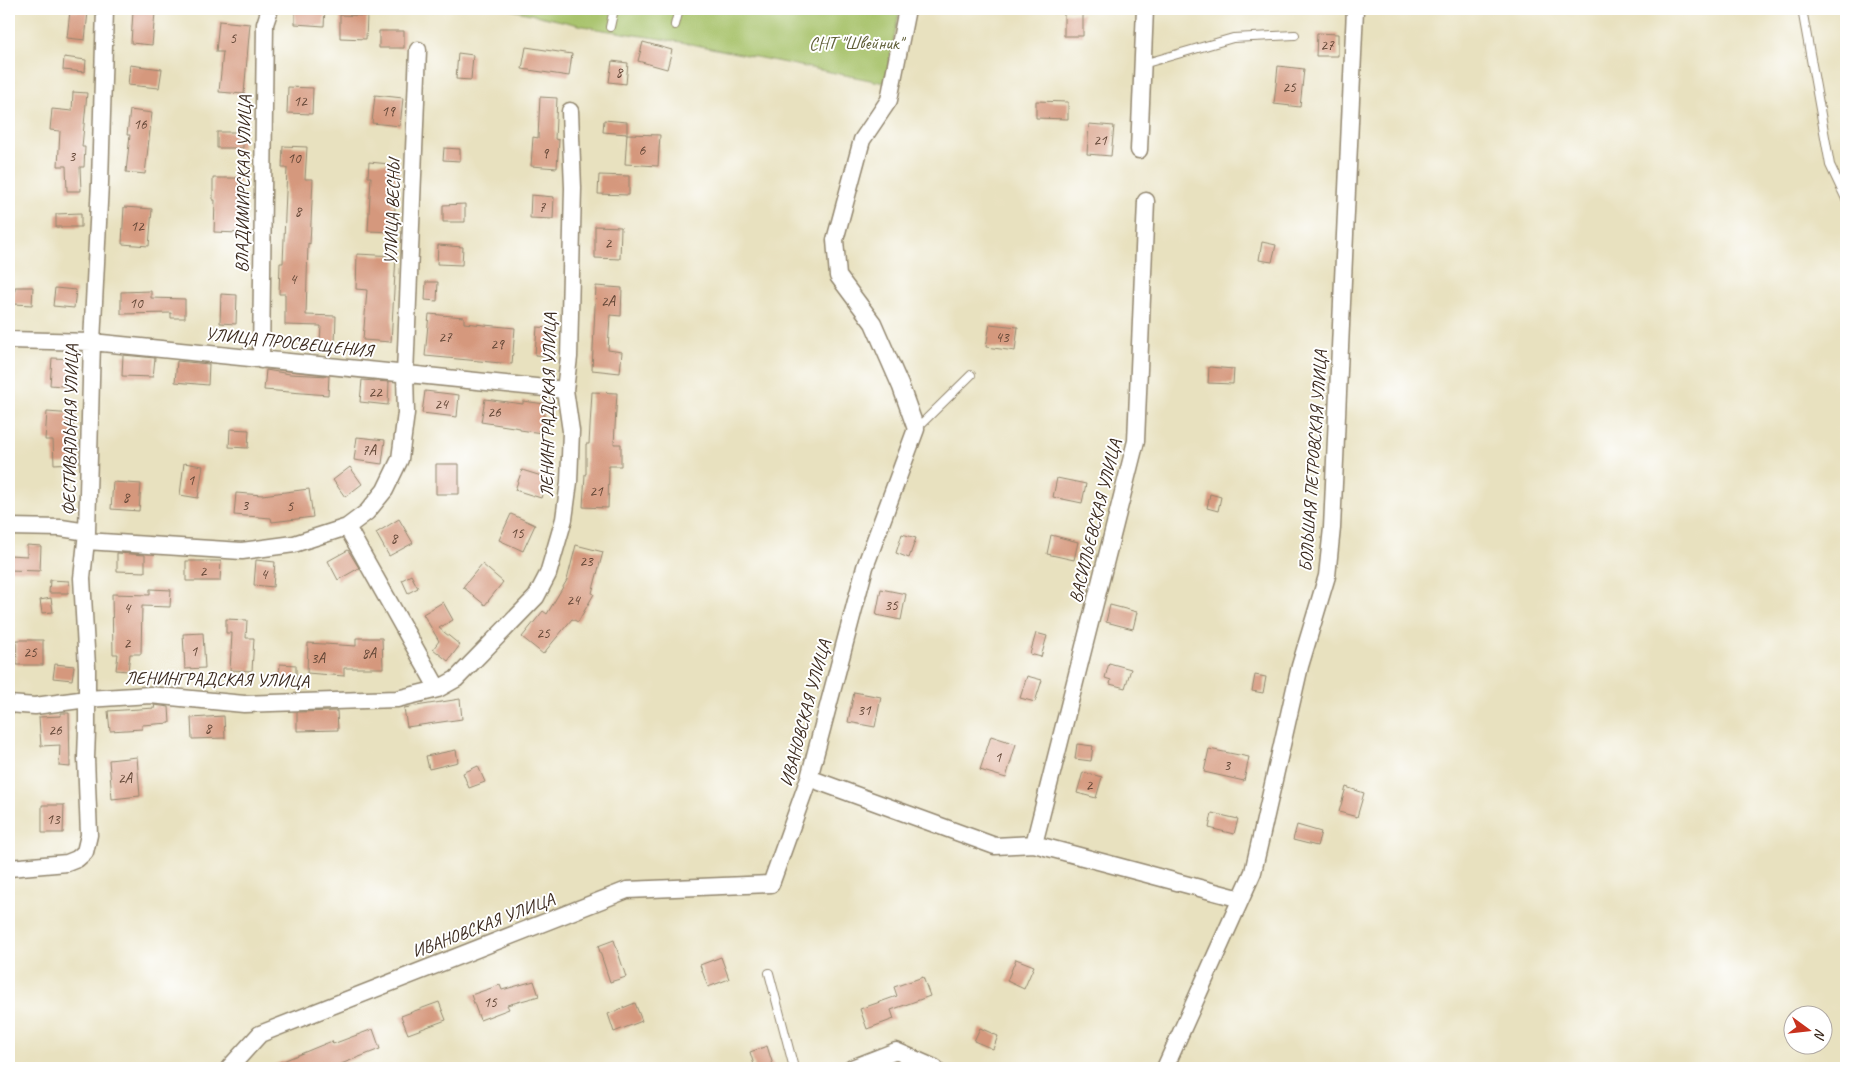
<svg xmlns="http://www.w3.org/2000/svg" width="1855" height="1077" viewBox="0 0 1855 1077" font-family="Caveat,sans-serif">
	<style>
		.green { fill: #a6c168; stroke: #707643 }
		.building { fill: #d5987d }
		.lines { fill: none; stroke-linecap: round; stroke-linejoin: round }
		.service-casing { stroke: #92866e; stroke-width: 10 }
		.minor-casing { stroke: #92866e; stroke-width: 19 }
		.service { stroke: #fff; stroke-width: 8 }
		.minor { stroke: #fff; stroke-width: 16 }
		.labels { text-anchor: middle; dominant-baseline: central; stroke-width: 4; stroke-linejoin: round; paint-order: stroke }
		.number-label { font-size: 15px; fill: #624636 }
		.park-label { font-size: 18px; fill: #605f38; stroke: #fff }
		.street-label { font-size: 18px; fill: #3b2a1e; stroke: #fff }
	</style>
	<rect width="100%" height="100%" fill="#fff"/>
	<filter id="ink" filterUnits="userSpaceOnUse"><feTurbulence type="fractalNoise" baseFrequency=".02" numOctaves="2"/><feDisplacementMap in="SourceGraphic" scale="10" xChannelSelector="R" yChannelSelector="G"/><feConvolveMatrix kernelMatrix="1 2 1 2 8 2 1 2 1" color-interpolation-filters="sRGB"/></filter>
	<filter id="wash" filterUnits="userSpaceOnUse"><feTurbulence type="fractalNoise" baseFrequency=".0096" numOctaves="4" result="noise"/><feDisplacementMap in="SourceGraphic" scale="20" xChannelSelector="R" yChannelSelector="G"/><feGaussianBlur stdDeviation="1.12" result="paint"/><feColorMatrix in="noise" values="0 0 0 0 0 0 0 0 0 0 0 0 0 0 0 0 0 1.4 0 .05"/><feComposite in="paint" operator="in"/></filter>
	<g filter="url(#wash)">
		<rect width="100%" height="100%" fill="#e8e1bf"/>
		<path class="green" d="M508 9H900L885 83 681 42 597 29Z"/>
		<g id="blocks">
			<path class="building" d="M295 9H325L324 26 295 24Z
				M70 11 88 12 85 40 67 38Z
				M133 11 155 13 152 45 131 43Z
				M1064 13 1083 14V36H1064Z
				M340 15 367 16 366 39 340 38Z
				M219 21 250 24 244 94 219 92 223 52H216Z
				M379 31H404V48H379Z
				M1317 33 1338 34V56H1316Z
				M643 42 672 50 667 69 638 61Z
				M526 47 572 54 569 76 522 69Z
				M458 53 473 55 471 80 456 79Z
				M64 57 86 60 85 72 63 70Z
				M612 61 628 63 626 84 609 82Z
				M130 65 162 69 159 88 128 85Z
				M1278 66 1304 69 1300 107 1274 104Z
				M288 87 313 88 312 114 287 113Z
				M73 92 87 93 82 147H85L84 167H80L81 191H67L66 166H58L60 131 50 130 52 109 72 111Z
				M375 95 403 98 400 126 372 123Z
				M540 97 557 98 555 139 559 140 557 168 531 166 533 137 538 138Z
				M1036 101 1068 102V119L1036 118Z
				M130 110 152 113 145 174 126 172 130 135H127Z
				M604 120 627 122V134L603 132Z
				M1089 124 1114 126 1111 156 1087 154Z
				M217 132H243V148H217Z
				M627 134 660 135 658 166 625 164Z
				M283 146 307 147 305 179H313L310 244 308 243 306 315 336 316 335 344 320 343 321 326 285 325V294H279L280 263H283L287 168H282Z
				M444 148 460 149V161L443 160Z
				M369 162 400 165 398 180 393 179 392 206H395L394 232 368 231 371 177H368Z
				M599 175 629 176V195L598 194Z
				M213 178H239V233L214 232 215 200H213Z
				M531 195 554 197 553 219 530 218Z
				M465 204V222H443V205Z
				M124 207 152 209 149 246 122 244Z
				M81 213V227H56V214Z
				M595 226 621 227 620 259 595 258Z
				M1262 242 1276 245 1272 262 1259 260Z
				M438 245 463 247 462 265 437 264Z
				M357 254 396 256 391 342 363 340 367 290 356 289Z
				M426 282H438L437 301 425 300Z
				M596 286 622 288 621 316 610 315 608 350 622 352 620 373 592 370Z
				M15 287H33L32 305 14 304Z
				M55 288 76 290 74 308 53 306Z
				M151 291V298L185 299V318H171V313L121 314V292Z
				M221 294 237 295 236 324 220 323Z
				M429 314 464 317V323L515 328 512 364 425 356Z
				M990 324 1018 327 1015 351 986 347Z
				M537 327 551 328 549 356 535 355Z
				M123 355 155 358 153 377 122 376Z
				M52 358 75 359 74 387 50 385Z
				M177 361 209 364 208 385 175 382Z
				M1209 367 1234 369 1233 384 1208 383Z
				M266 370 290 374 329 376 328 395 264 390Z
				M362 380 389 382 388 405 360 402Z
				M425 391 459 395 457 417 422 413Z
				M592 392 617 393 614 444H621V466H609L608 508 583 507 585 474H586V444H589Z
				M485 399 523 404V401L545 404 542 433 520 430V428L481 422Z
				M47 412 74 414 73 441H71L72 463 54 464 53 440H45Z
				M230 429 249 430 248 448 229 447Z
				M357 437 385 440 382 464 354 460Z
				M184 463 203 466 198 498 180 495Z
				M436 464H459V494H436Z
				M350 467 362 484 345 497 333 480Z
				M522 470 548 478 541 498 515 490Z
				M1057 478 1086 484 1082 503 1053 497Z
				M113 482 141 484 139 511 111 509Z
				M309 489 313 517 272 522 271 518 234 515 236 493 262 495Z
				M1210 494 1221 497 1218 511 1207 508Z
				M511 514 535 525 523 551 499 540Z
				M399 519 413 543 389 556 376 533Z
				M902 534 916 538 909 558 896 553Z
				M1051 535 1078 542 1074 560 1047 554Z
				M27 545 41 546 40 571 9 570V555L27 556Z
				M576 545 603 552 592 593 594 594 578 622 572 619 543 654 522 637 543 611 547 614 567 580Z
				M348 550 359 568 338 580 328 561Z
				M117 553 145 555V572L117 571Z
				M256 560 275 562 273 587 254 585Z
				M186 561H221L220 581H186Z
				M482 564 503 582 485 605 463 587Z
				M411 575 418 588 408 593 402 580Z
				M50 580 69 581 68 593H49Z
				M150 589 171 590 170 607 142 606 141 654H130L128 671 116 670 118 654H113L112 594 150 595Z
				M881 589 906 594 901 620 876 615Z
				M51 598 53 612 42 613 40 600Z
				M443 602 453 620 439 628 460 645 448 661 433 649 439 641 423 614Z
				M1110 605 1137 612 1133 629 1106 622Z
				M226 619 247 620 246 638H254L252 671 230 670 232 633H226Z
				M203 633 205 668 185 669 183 634Z
				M1036 633 1047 636 1041 657 1030 654Z
				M356 638H382L383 668H344V676L307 673 308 643 356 646Z
				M16 640H43V665H17Z
				M1109 663 1131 669 1125 688 1110 684 1111 680 1105 678Z
				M55 664 74 666 72 680 53 678Z
				M280 664 296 665V679L279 678Z
				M1255 675 1266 677 1263 693 1252 691Z
				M1027 676 1042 680 1035 702 1020 698Z
				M854 692 881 697 875 727 848 722Z
				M460 699 462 719 407 727 404 708Z
				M154 705 169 707 170 723 142 725V729L110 731 108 711 155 708Z
				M337 711 338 730 297 731V712Z
				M61 713H69L70 767 59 766 60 745 41 746 39 717 61 716Z
				M224 716 225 738 192 739 191 718Z
				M991 736 1016 744 1006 778 980 770Z
				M1077 744 1093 746 1091 761 1075 759Z
				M1209 749 1249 757 1244 781 1204 772Z
				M456 750 458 762 429 769 426 756Z
				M137 757 140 796 112 799 109 760Z
				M478 766 485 782 469 788 463 773Z
				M1083 772 1102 777 1096 798 1077 793Z
				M1346 787 1364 793 1357 817 1339 812Z
				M42 805H64L63 833H42Z
				M1212 813 1238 819 1234 834 1209 828Z
				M1297 825 1321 832 1317 846 1293 840Z
				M614 940 626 977 610 982 598 946Z
				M721 957 729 979 708 987 700 965Z
				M1016 959 1034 966 1024 989 1007 981Z
				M923 977 930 996 891 1010 894 1019 867 1029 860 1009 897 996 894 987Z
				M534 981 539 996 507 1005 509 1009 480 1020 471 995 500 985 502 990Z
				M439 1002 446 1020 408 1034 401 1016Z
				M635 1003 642 1021 614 1032 608 1014Z
				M980 1028 998 1036 993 1049 974 1041Z
				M373 1029 380 1049 341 1064 343 1068H266L332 1041 333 1044Z
				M767 1046 774 1068H755L750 1052Z"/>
		</g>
	</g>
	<g filter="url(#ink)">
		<use href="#blocks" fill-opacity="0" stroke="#92866e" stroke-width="1"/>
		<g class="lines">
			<defs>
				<path id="service" d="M1802 9 1830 165 1846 199
					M675 25 679 9
					M610 27 614 9
					M1143 64 1233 38 1295 35
					M916 429 971 375
					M769 973 794 1068"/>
				<path id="minor" d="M1139 150 1145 9
					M9 340 92 342 565 390
					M261 360 265 24 270 9
					M9 527 61 528 87 532
					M347 527 438 689
					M86 541 242 551 294 544 347 527 367 512 385 490 400 459 406 413 405 375 418 50
					M9 704 35 706 87 699 150 695 244 704 397 699 438 689 456 679 536 597 548 574 564 519 569 482 571 431 565 390 569 357 573 188 570 111
					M809 778 995 846 1034 844 1241 899
					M1034 844 1136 441 1146 201
					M9 868 67 863 77 859 85 852 89 835 86 758 87 730V667L82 578 87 532 92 342 100 183 105 9
					M229 1068 260 1034 627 890 771 884 809 778 865 567 916 429 901 387 873 323 838 276 835 240 862 140 889 100 907 9
					M852 1068 896 1051 935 1068
					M1165 1068 1253 872 1300 666 1327 576 1332 528 1355 9"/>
			</defs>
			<use href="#service" class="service-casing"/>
			<use href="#minor" class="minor-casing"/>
			<use href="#service" class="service"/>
			<use href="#minor" class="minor"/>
		</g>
	</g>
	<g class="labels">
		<g class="number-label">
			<text x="233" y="38">5</text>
			<text x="1327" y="45">27</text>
			<text x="619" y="72">8</text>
			<text x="1289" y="87">25</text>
			<text x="300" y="101">12</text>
			<text x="388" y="111">19</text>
			<text x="140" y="124">16</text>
			<text x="1100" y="140">21</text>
			<text x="642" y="150">6</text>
			<text x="545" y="153">9</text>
			<text x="72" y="156">3</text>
			<text x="294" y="158">10</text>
			<text x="542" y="207">7</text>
			<text x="298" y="211">8</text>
			<text x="137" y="226">12</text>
			<text x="608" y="243">2</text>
			<text x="293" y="279">4</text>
			<text x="608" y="301">2А</text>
			<text x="136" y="303">10</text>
			<text x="445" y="337">27</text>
			<text x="1002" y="337">43</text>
			<text x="497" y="344">29</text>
			<text x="375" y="392">22</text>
			<text x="441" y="404">24</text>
			<text x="494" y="412">26</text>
			<text x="369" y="450">7А</text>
			<text x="191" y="480">1</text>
			<text x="596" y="491">21</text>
			<text x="126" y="497">8</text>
			<text x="245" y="505">3</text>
			<text x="290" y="506">5</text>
			<text x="517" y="533">15</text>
			<text x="394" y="538">8</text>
			<text x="586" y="561">23</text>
			<text x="203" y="571">2</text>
			<text x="264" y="574">4</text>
			<text x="573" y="600">24</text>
			<text x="891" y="605">35</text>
			<text x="127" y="608">4</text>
			<text x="543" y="633">25</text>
			<text x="127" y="643">2</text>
			<text x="194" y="651">1</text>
			<text x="30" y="652">25</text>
			<text x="369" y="653">8А</text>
			<text x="318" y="658">3А</text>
			<text x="864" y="710">31</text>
			<text x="208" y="728">8</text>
			<text x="55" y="730">26</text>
			<text x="998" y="757">1</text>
			<text x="1227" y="765">3</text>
			<text x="125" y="778">2А</text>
			<text x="1089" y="785">2</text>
			<text x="53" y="819">13</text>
			<text x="490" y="1002">15</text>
		</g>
		<g class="park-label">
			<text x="856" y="43">СНТ "Швейник"</text>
		</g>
		<g class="street-label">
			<text transform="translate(243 184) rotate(-89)">ВЛАДИМИРСКАЯ УЛИЦА</text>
			<text transform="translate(392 212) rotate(-88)">УЛИЦА ВЕСНЫ</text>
			<text transform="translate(289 342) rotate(6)">УЛИЦА ПРОСВЕЩЕНИЯ</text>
			<text transform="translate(548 405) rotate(-89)">ЛЕНИНГРАДСКАЯ УЛИЦА</text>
			<text transform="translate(70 430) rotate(-89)">ФЕСТИВАЛЬНАЯ УЛИЦА</text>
			<text transform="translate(1313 461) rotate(-86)">БОЛЬШАЯ ПЕТРОВСКАЯ УЛИЦА</text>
			<text transform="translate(1095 521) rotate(-76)">ВАСИЛЬЕВСКАЯ УЛИЦА</text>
			<text transform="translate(217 679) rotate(1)">ЛЕНИНГРАДСКАЯ УЛИЦА</text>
			<text transform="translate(805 713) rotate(-75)">ИВАНОВСКАЯ УЛИЦА</text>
			<text transform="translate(483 925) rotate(-21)">ИВАНОВСКАЯ УЛИЦА</text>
		</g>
	</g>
	<rect width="1855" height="1077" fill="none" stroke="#fff" stroke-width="30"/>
	<g transform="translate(1808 1030) rotate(105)"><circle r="24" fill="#ffffff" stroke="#b1aaa5"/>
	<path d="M0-4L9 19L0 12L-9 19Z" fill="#c8321e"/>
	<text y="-8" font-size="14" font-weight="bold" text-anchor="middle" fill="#3b2a1e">N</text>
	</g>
</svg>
